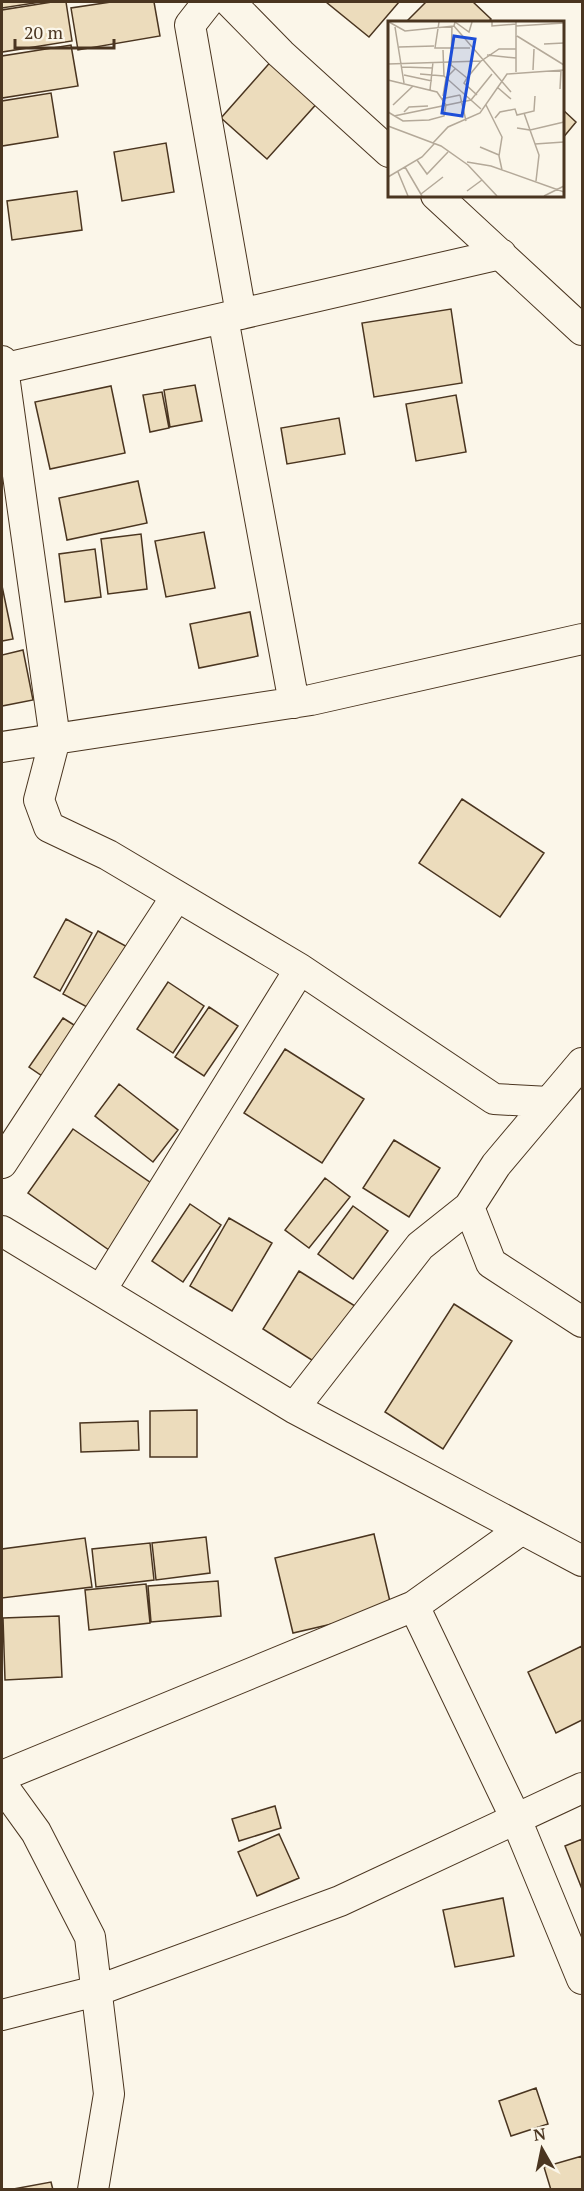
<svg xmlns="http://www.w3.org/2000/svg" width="584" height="2191" viewBox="0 0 584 2191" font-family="'PT Serif',serif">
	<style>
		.building { fill: #ecdcbc; stroke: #4a3520; stroke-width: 1.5 }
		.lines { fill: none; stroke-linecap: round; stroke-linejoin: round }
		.street-casing { stroke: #4a3520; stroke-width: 32 }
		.street { stroke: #fbf6e9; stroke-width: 30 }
		.inset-road { fill: none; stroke: #b4a999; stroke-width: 1.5 }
		.view { fill: #1d4ed8; fill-opacity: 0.15; stroke: #1d4ed8; stroke-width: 3 }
		.inset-edge { fill: none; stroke: #4a3520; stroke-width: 3 }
	</style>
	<rect width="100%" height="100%" fill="#fbf6e9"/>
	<path class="building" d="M2 2H41L2 8Z
		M52 2H66L72 41 2 52V10Z
		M111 2H154L160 36 78 50 71 8Z
		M326 2H399L369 37Z
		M426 2H473L491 19 488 22H406Z
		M71 45 78 86 2 98V56Z
		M274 58 320 100 267 159 221 118Z
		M51 93 58 137 2 146V101Z
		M562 109 576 122 562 139Z
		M166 143 174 192 122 201 114 152Z
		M77 191 82 230 12 240 7 201Z
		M451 309 462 383 374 397 362 323Z
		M195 385 202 421 170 427 164 390Z
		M111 386 125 453 50 469 35 402Z
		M162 392 169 428 150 432 143 395Z
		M456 395 466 452 416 461 406 404Z
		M339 418 345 454 287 464 281 428Z
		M138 481 147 523 67 540 59 498Z
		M204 532 215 588 166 597 155 541Z
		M141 534 147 589 108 594 101 539Z
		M95 549 101 597 65 602 59 554Z
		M2 586 13 639 2 641Z
		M250 612 258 656 199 668 190 624Z
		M23 650 33 700 2 706V655Z
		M462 799 544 853 500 917 419 863Z
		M66 919 92 933 60 991 34 977Z
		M98 931 133 950 98 1013 63 994Z
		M168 982 204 1006 173 1053 137 1029Z
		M209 1007 238 1026 204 1076 175 1057Z
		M63 1018 85 1032 51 1082 29 1067Z
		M285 1049 364 1099 322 1163 244 1113Z
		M119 1084 178 1130 153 1162 95 1116Z
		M73 1129 154 1185 109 1250 28 1193Z
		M394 1140 440 1168 409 1217 363 1188Z
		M325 1178 350 1197 309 1248 285 1230Z
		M190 1204 221 1225 183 1282 152 1261Z
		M353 1206 388 1231 353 1279 318 1254Z
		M229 1218 272 1243 232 1311 190 1286Z
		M299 1271 355 1306 318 1364 263 1329Z
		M454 1304 512 1341 443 1449 385 1412Z
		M197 1410V1457H150V1411Z
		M138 1421 139 1450 81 1452 80 1423Z
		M374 1534 392 1610 293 1633 275 1558Z
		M206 1537 210 1573 156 1580 152 1543Z
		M85 1538 92 1587 2 1598V1549Z
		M150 1543 154 1580 96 1587 92 1549Z
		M218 1581 221 1616 151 1622 148 1586Z
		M146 1584 150 1623 89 1630 85 1590Z
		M59 1616 62 1677 5 1680 3 1618Z
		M582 1646V1720L556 1733 528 1672Z
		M275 1806 281 1828 239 1841 232 1819Z
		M279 1834 299 1878 257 1896 238 1852Z
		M582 1839V1889L565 1846Z
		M503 1898 514 1956 455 1967 443 1910Z
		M536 2088 548 2124 511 2136 499 2101Z
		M582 2156V2190H551L544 2167Z
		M51 2182 53 2190H8Z"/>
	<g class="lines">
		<defs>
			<path id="street" d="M208 2 190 25 241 314
				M230 2 281 54 389 152
				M436 195 582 330
				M223 318 294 703
				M2 361 55 739 39 800 49 827 108 855 300 969 494 1099 549 1102 582 1063
				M2 369 501 254
				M2 747 311 700 582 639
				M549 1102 496 1165 469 1207 491 1263 582 1322
				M2 1163 176 897
				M2 1231 294 1408 582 1561
				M101 1290 300 969
				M294 1408 420 1246 469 1207
				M414 1606 516 1819 582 1979
				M2 1776 414 1606 522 1529
				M2 1785 36 1832 90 1937 109 2094 93 2190
				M2 2015 96 1991 340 1901 582 1788"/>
		</defs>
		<use href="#street" class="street-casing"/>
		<use href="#street" class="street"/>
	</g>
	<g transform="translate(388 21)">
		<rect width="176" height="176" fill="#fbf6e9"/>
		<path class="inset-road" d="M1 1 17 10 66 5 123 71M51 1 47 27H82M104 1V5L128 3M64 5 63 44 79 57 93 40M66 5 67 1 81 11 84 1M128 5 176 2M7 6 16 62M129 15 176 44M156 23 176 22M11 26 46 25M55 29 56 55 93 88M99 34 128 37M0 43 93 40 111 28H128M14 46 45 47M145 49 146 28M128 51V1M32 53 56 55M16 54 44 60M79 57 76 62 89 74M0 59 49 71 58 84 56 95 41 99 15 100 0 91M109 66 123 78M172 68 173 49M42 69 45 41M72 74 78 100M55 75 58 57 67 48M53 78 72 74M5 84 25 65M98 84 114 116 111 135 114 149M16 91 21 86 40 85M6 95 83 79 104 53M107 97 112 91 127 88 129 94 146 90 147 75M0 105 53 125 80 144 109 175M129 107 142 109 136 92M45 122 60 106 92 92 119 53 176 49M147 123 176 121M92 126 111 134M29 139 39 153 60 131M79 141 103 145 176 171M17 146 34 175M10 151 20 175M0 156 34 136 46 123M148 160 151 134 142 109 176 101M79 170 94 159M33 173 55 156M156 175 176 165"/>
		<path class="view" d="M66 15 87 18 74 95 54 92Z"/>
		<rect width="176" height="176" class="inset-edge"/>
	</g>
	<rect width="584" height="2191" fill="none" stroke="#4a3520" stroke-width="6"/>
	<g transform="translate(542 2149) rotate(351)" stroke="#fbf6e9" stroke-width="4.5" paint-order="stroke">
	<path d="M0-4.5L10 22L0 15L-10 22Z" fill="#4a3520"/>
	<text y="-9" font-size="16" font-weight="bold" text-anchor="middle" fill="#4a3520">N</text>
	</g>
	<path d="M15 39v9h99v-9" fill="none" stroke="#4a3520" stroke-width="3"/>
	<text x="24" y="39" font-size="18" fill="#4a3520" stroke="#fbf6e9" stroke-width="4.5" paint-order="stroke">20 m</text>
</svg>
